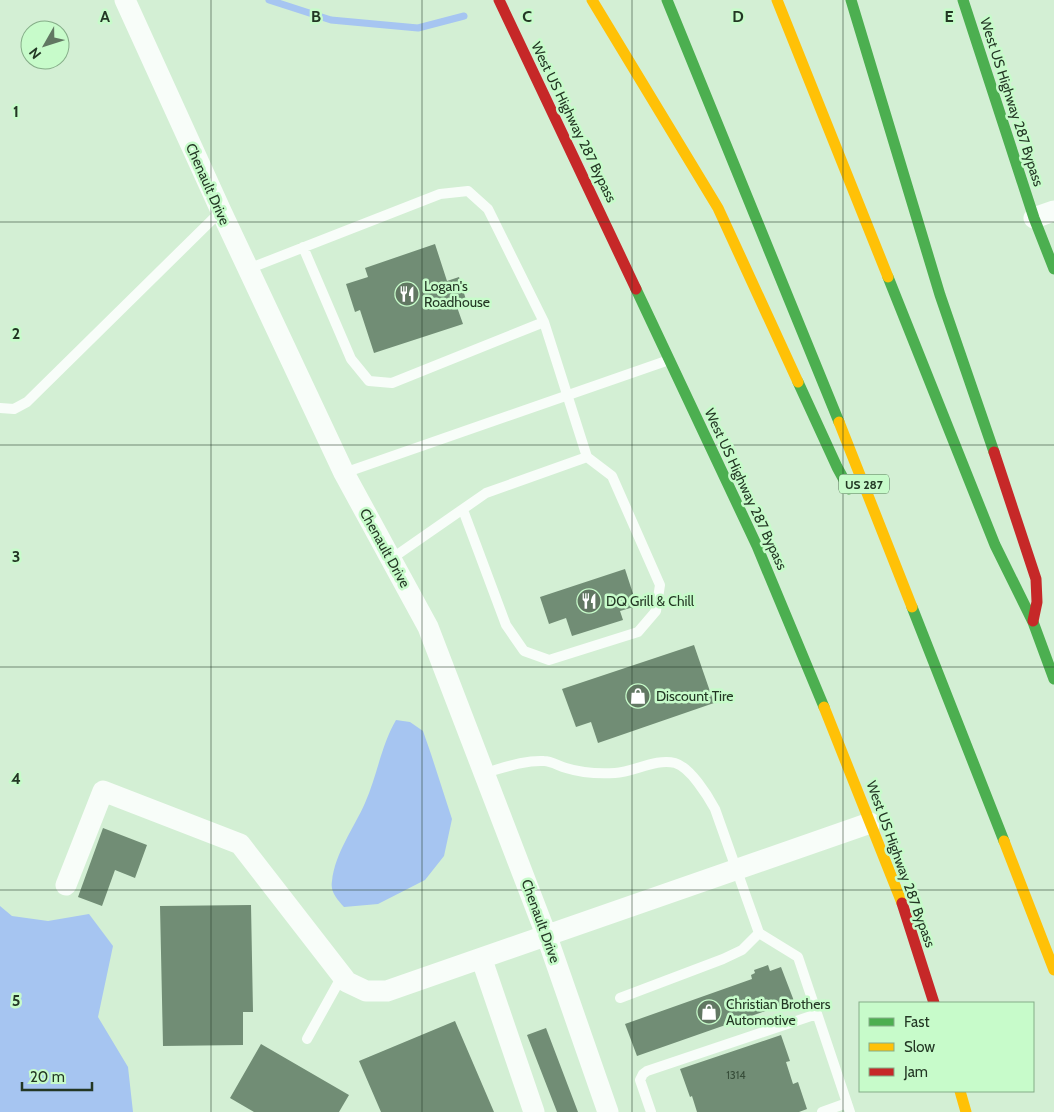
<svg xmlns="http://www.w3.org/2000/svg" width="1054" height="1112" viewBox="0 0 1054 1112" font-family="Cabin,sans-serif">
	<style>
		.water { fill: #a6c5f1 }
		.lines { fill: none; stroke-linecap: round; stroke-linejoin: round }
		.stream { stroke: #a6c5f1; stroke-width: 7 }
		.building { fill: #718d75 }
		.lane { stroke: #f8fdf9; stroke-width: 10 }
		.street { stroke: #f8fdf9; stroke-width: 21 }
		.fast { stroke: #4caf50; stroke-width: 11 }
		.slow { stroke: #ffc107; stroke-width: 11 }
		.jam { stroke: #c62828; stroke-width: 11 }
		.grid { fill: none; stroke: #233724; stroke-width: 1; stroke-opacity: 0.55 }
		.labels { text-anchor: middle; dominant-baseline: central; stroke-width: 5; stroke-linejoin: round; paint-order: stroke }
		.number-label { font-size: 11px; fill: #364c38 }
		.shield { fill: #c7fbca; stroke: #547256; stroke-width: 1 }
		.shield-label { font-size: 12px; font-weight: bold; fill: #233724 }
		.street-label { font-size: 14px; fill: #233724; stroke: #c7fbca }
		.poi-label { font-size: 14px; fill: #233724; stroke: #c7fbca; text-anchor: start }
		.grid-label { font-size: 16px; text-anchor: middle; font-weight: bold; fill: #233724; stroke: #c7fbca; stroke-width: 5; stroke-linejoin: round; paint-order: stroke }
	</style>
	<rect width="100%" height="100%" fill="#d3efd4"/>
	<path class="water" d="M396 720 410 722 423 731 431 754 452 819 444 856 425 880 378 904 344 907C337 899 330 892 332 881 335 853 354 828 365 803 377 776 381 746 396 720Z
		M0 906 12 916 48 921 89 914 113 946 98 1017 128 1067 133 1112H0Z"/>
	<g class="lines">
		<path class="stream" d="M269 0 331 20 418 28 464 16"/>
	</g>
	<path class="building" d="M435 244 447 281 459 277 467 303 457 307 463 324 374 353 360 310 355 312 346 284 368 277 365 268Z
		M625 569 637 606 620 611 623 620 572 636 566 618 549 624 540 597Z
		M694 645 714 703 598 743 591 722 576 727 562 689Z
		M103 828 147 845 135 878 115 870 102 906 78 897Z
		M251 905 253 1012H243V1045L163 1046 160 906Z
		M768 965 770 971 781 967 794 1001 637 1056 625 1024 752 979 751 975 755 973 754 970Z
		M455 1021 494 1112H381L359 1061Z
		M546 1028 578 1112H557L527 1035Z
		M781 1035 790 1061 786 1062 793 1084 798 1082 807 1109 799 1112H697L692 1096 690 1097 680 1069Z
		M261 1044 349 1095 339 1112H254L230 1098Z"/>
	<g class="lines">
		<path class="lane" d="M303 247 351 359 369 381 392 383 544 322
			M248 269 440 194 468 191 488 209 544 322 587 457
			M0 408 14 409 27 402 221 211
			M344 473 669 360
			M391 559 486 493 587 457 612 476 660 585 656 611 638 632 549 660 524 651 506 625 463 510
			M484 773C503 768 524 760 544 761 551 761 559 766 566 768 582 773 599 774 615 773 634 772 656 758 675 763 690 767 708 796 715 809L759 933 798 957 850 1112
			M620 998 723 959 742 950 759 933
			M307 1039 342 976
			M651 1112 640 1080 643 1074 647 1071 817 1014
			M822 1112 847 1103"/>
		<path class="street" d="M125 0 221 211 344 473 428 627 547 937 608 1112
			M1034 218 1054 211
			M66 885 103 791 240 844 347 982 366 991H387L870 823
			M482 960 534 1112"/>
		<path class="fast" d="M667 0 839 422
			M851 0 940 295 994 452
			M963 0 1034 218 1054 269
			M888 277 995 545 1033 622 1054 679
			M636 289 757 546 824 707
			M798 382 837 467 849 489
			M912 607 1004 841"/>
		<path class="slow" d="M592 0 718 208 798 382
			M777 0 888 277
			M839 422 912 607
			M824 707 902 903
			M1004 841 1054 970
			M960 1091 966 1112"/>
		<path class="jam" d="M499 0 636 289
			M994 452 1036 579 1037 602 1033 621
			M902 903 934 1003"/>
	</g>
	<path class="grid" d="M211 0V1112M422 0V1112M632 0V1112M843 0V1112M0 222H1054M0 445H1054M0 667H1054M0 890H1054"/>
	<defs>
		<symbol id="restaurant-disc" viewBox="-11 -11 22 22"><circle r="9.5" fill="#617762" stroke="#c7fbca"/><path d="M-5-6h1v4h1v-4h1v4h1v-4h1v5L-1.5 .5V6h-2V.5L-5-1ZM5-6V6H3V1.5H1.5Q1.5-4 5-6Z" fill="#fff"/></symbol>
		<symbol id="shop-disc" viewBox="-11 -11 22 22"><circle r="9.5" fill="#617762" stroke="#c7fbca"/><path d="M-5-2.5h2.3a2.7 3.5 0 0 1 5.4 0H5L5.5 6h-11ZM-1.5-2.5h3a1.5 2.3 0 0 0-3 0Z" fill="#fff"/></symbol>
	</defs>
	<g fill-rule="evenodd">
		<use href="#restaurant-disc" x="393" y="280" width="28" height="28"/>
		<use href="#restaurant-disc" x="575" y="587" width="28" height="28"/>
		<use href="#shop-disc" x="624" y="682" width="28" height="28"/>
		<use href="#shop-disc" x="695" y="998" width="28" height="28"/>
	</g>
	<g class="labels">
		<g class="number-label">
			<text x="736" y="1075">1314</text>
		</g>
		<rect class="shield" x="839" y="474.5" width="50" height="19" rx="4"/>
		<g class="shield-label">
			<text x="864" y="484">US 287</text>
		</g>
		<g class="street-label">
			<text transform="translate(1012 102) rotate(72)">West US Highway 287 Bypass</text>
			<text transform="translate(574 122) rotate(64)">West US Highway 287 Bypass</text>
			<text transform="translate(208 184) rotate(66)">Chenault Drive</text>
			<text transform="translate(746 489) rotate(65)">West US Highway 287 Bypass</text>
			<text transform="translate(385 548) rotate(61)">Chenault Drive</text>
			<text transform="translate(901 864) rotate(70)">West US Highway 287 Bypass</text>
			<text transform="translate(541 921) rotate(70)">Chenault Drive</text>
		</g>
		<g class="poi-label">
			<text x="424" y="286">Logan's<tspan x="424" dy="16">Roadhouse</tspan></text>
			<text x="606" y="601">DQ Grill &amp; Chill</text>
			<text x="656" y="696">Discount Tire</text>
			<text x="726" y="1004">Christian Brothers<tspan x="726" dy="16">Automotive</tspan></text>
		</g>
	</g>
	<g class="grid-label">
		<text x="105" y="22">A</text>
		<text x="316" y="22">B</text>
		<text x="527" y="22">C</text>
		<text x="738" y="22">D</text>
		<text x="949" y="22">E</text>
		<text x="16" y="117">1</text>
		<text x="16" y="339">2</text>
		<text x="16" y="562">3</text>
		<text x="16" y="784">4</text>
		<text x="16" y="1006">5</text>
	</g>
	<rect x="859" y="1002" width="175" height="90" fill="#c7fbca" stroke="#85ad88"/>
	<rect x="869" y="1018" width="25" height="8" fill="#4caf50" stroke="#85ad88"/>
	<text x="904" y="1027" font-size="15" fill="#233724">Fast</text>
	<rect x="869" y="1043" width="25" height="8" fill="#ffc107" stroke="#85ad88"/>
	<text x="904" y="1052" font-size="15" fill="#233724">Slow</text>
	<rect x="869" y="1068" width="25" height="8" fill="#c62828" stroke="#85ad88"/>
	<text x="904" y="1077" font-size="15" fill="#233724">Jam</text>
	<g transform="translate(45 45) rotate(231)"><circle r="24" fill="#c7fbca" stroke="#85ad88"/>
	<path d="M0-4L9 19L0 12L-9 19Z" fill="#617762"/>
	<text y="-8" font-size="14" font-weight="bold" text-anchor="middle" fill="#233724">N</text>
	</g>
	<path d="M22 1082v8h70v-8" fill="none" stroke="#233724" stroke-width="2.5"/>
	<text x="30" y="1082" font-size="15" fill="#233724" stroke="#c7fbca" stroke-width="4" paint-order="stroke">20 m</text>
</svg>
